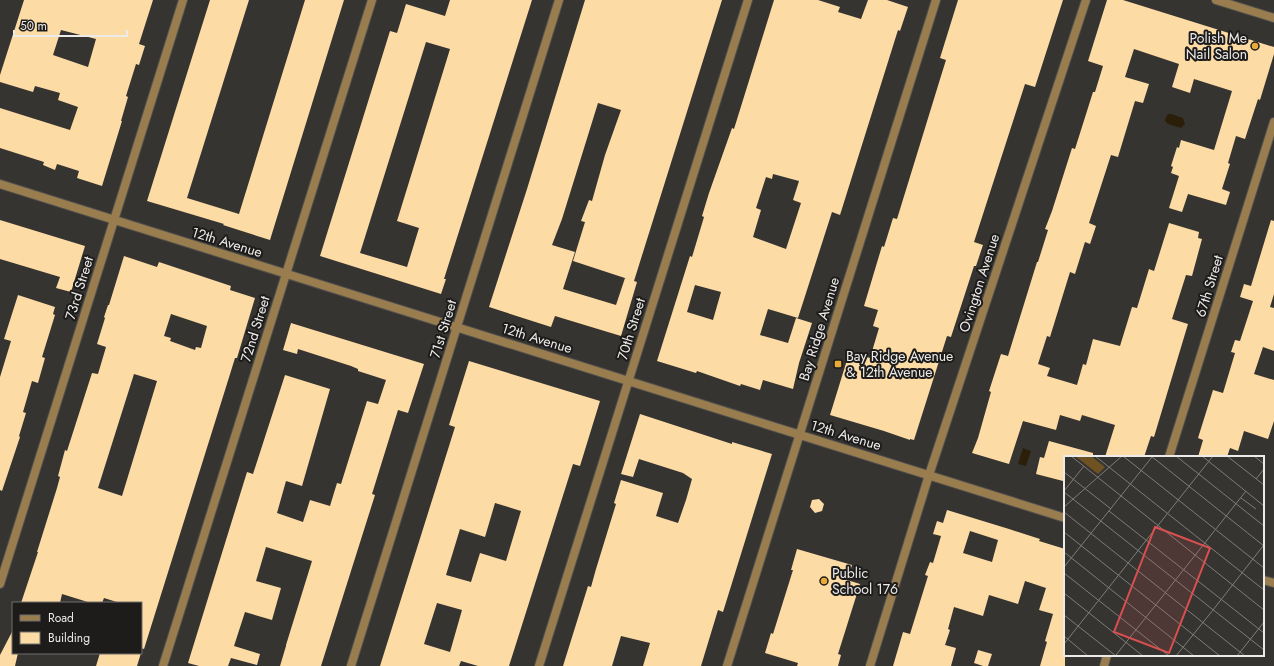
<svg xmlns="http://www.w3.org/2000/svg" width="1274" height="666" viewBox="0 0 1274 666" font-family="Jost,sans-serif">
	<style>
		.water { fill: #2c1f0a }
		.building { fill: #fddba5; fill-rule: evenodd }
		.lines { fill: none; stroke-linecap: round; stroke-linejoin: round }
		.minor-casing { stroke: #53514e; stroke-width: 10 }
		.minor { stroke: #997d4f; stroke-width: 8 }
		.poi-dot { fill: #e9ab38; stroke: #1d1c1b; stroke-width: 1.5 }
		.labels { text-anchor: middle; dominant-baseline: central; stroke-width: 4; stroke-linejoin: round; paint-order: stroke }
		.poi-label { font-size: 14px; fill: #ecebe9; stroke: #1d1c1b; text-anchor: start }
		.street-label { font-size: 14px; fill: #ecebe9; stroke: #1d1c1b }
		.inset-road { fill: none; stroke: #7f7d7b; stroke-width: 1 }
		.view { fill: #da4f4f; fill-opacity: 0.15; stroke: #da4f4f; stroke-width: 2 }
		.inset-edge { fill: none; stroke: #ecebe9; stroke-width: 2 }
	</style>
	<rect width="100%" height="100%" fill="#363431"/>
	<path class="water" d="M1168 114H1172L1183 118 1185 124 1181 128 1168 124 1165 121 1166 117Z
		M1023 448 1031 451 1026 466 1018 464Z"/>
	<path class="building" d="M24 0H153L139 44 145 46 139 65 136 64 126 96 128 97 121 121H122L102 186 77 178 79 171 57 164 55 170 43 165 44 162 0 148V108L70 130 78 107 58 100 60 93 35 86 33 92 0 82V75ZM61 30 96 39 88 67 53 55Z
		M210 0H249L187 198 239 214 305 0H344L270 240 223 225 224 224 147 201Z
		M450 0H532L444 279H446L441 294 320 256 390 31 397 33 406 4 445 16ZM426 42 450 49 397 221 419 228 407 267 360 253Z
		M585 0H722L634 281 573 261 585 222 581 221 589 200 592 201 605 155 621 110 598 103 562 219 552 245 575 252 563 289 616 305 625 278 637 282 621 336 555 316 551 327 489 307 527 189Z
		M774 0H818L840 7 838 12 861 19 868 0H887L908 7 900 31 898 30 840 215 832 212 798 318 768 309 760 335 788 343 796 318 812 323 799 363 793 389 763 380 760 390 741 384 740 386 697 371 696 373 657 361 690 256 692 257 704 217 702 216 709 193 732 128 734 129ZM773 174 799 181 793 200 801 203 786 249 753 237 761 210 756 208 766 177 772 179ZM695 285 721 292 713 320 687 312Z
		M958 0H1063L1035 87 1025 84 974 242 983 245 976 266H974L951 337 947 336 914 440 910 439V440L884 431 830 415 847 360 851 362 854 353 870 358 879 328 873 326 878 310 864 306 882 246 884 247 893 218 897 219 941 76 946 60 940 58Z
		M1107 0H1123L1274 47V54L1260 100 1258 99 1245 139 1236 136 1228 163 1230 164 1222 189 1230 192 1226 205 1188 194 1182 212 1169 208 1179 176 1171 173 1173 167 1171 166 1177 147 1179 148 1181 140 1214 150 1232 91 1194 79 1190 93 1172 87 1179 64 1134 49 1125 77 1149 84 1143 103 1135 101 1118 157 1111 155 1089 223 1096 226 1090 244 1085 242 1075 274 1070 272 1050 337 1047 336 1038 364 1050 368 1047 376 1077 385 1083 364 1086 365 1093 339 1120 346 1132 307 1137 308 1149 269 1154 271 1169 223 1199 232 1198 238 1202 239 1192 276 1186 275 1172 319 1188 324 1154 437 1151 436 1144 457H1105L1115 425 1082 415 1080 421 1060 415 1056 430 1023 421 1009 464 972 453 978 438 991 392 989 391 1001 354 1008 356 1037 262H1038L1048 230 1045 229 1052 211 1072 148 1075 149 1093 92H1095L1103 66 1088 61Z
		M0 220 85 246 71 292 56 288 60 277 0 259Z
		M1271 220 1274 221V294L1270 307 1274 308V351L1263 347 1254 374 1274 380V421L1268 439 1244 431 1238 451 1230 448 1227 457H1198L1203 440 1198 438 1213 390 1223 393 1235 353 1231 352 1235 340 1240 341 1253 301 1240 297 1244 284 1251 286Z
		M124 256 157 267 159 262 231 286 230 290 255 298 237 358H235L231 371 144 649 141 648V603H120L104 598 102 603H91L62 594 60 603H21L38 552H37L57 488 60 477 58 476 65 450 67 451 92 373 98 374 106 347 97 344 105 318 104 317 108 305H109ZM171 314 207 326 201 348 196 347 195 350 170 341 171 338 164 336ZM134 374 157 381 122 496 98 488Z
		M18 295 55 307 53 314 55 315 42 357 45 358 38 383 32 381 23 412 26 413 19 436 20 437 2 491 0 490V377L11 341 4 339Z
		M291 323 424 364 408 413 398 410 372 494 375 495 321 666H280L286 646V645L312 561 266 547 256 581 281 588 272 620 245 612 234 646 260 654 257 665 231 658 228 666H199L188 663 247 472 253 474 285 375 330 389 302 486 286 481 277 513 303 522 310 500 330 506 337 483 341 484 367 401 378 404 386 380 358 371V369L351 366 298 349 297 354 283 350Z
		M469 361 600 401 580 466 573 464 509 666H478L461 661 459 666H380L455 427 449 425ZM495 503 521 511 506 561 480 553 471 582 446 575 460 529 485 537ZM437 603 462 610 450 652 424 644Z
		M640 414 732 444V442L772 454 723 612 718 610 701 666H643L650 643 621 636 612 666H563L588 586 591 587 596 569 616 504 614 503 621 480 663 493 656 516 678 523 686 500 692 479 683 473 639 459 633 477 621 474Z
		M1049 441 1093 453V457H1065V474L1063 481 1036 474 1040 457 1044 458Z
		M819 499 824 504 822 511 815 513 810 507 812 500Z
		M947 510 1009 529 1040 539 1039 541 1065 549V666H1040L1047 642 1045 641 1053 614 1039 610 1046 588 1025 581 1018 604 989 595 983 616 954 607 948 629 950 630 945 645 956 648 951 666H893L903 632 910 634 928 576 925 575 930 562 933 563 941 536 933 534 937 521 943 523ZM970 531 998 540 992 562 963 553Z
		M797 549 852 565 847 580 860 584 838 654 841 655 838 666H797L798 663 765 653 771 633 773 634 793 570H791Z
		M13 630V653H18L15 666H0V655Z
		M978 650 992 654 988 666H983L974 663Z
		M100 653H141L137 666H96Z"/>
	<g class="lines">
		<defs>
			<path id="minor" d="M1216 0 1274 18
				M0 184 1065 518
				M1169 457 1274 122
				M1263 580 1274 583
				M0 584 183 0
				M163 666 372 0
				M351 666 559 0
				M539 666 748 0
				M727 666 936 0
				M870 666 929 475 1086 0
				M1104 666 1107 655"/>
		</defs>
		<use href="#minor" class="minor-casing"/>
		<use href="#minor" class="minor"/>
	</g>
	<g class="poi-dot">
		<circle cx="1255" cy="46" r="4"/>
		<rect x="834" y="360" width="8" height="8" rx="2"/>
		<circle cx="824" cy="581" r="4"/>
	</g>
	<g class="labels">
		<g class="poi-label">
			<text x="1247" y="38" text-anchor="end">Polish Me<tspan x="1247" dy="16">Nail Salon</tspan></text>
			<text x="846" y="356">Bay Ridge Avenue<tspan x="846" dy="16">&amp; 12th Avenue</tspan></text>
			<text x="832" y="573">Public<tspan x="832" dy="16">School 176</tspan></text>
		</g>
		<g class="street-label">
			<text transform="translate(227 242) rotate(17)">12th Avenue</text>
			<text transform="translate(979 283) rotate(-72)">Ovington Avenue</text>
			<text transform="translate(1209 286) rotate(-73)">67th Street</text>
			<text transform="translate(79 288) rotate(-73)">73rd Street</text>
			<text transform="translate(255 329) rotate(-73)">72nd Street</text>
			<text transform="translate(443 329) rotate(-73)">71st Street</text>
			<text transform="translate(631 329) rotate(-73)">70th Street</text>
			<text transform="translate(819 329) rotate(-73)">Bay Ridge Avenue</text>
			<text transform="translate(537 338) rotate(17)">12th Avenue</text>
			<text transform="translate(846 435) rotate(17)">12th Avenue</text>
		</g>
	</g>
	<g transform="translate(1064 456)">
		<rect width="200" height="200" fill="#363431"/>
		<path d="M11 0H27L41 11 34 18Z" fill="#6f5221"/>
		<path class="inset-road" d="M7 0 200 154M31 0 200 134M59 0 200 112M87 0 200 90M112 0 200 70M138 0 200 50M163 0 200 29M190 0 200 8M0 16 47 53M192 23 200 13M0 35 20 10M0 36 200 194M177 42 192 53M0 51 58 0M45 55 200 177M0 56 181 200M0 76 156 200M0 96 130 200M0 111 88 1M0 117 105 200M0 137 79 200M149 154 199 90M0 159 52 200M0 180 24 200M0 188 149 0M52 199 182 35M112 200 149 154M173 200 200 166"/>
		<path class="view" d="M91 71 146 92 105 197 50 176Z"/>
		<rect width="200" height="200" class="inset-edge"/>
	</g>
	<rect x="12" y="602" width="130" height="52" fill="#1d1c1b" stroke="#706f6d"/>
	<rect x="20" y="615" width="20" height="6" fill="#997d4f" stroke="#706f6d"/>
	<text x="48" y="622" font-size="12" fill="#ecebe9">Road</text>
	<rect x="20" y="632" width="20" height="12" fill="#fddba5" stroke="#706f6d"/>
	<text x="48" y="642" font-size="12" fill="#ecebe9">Building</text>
	<path d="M14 30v6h113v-6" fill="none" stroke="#ecebe9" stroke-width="2"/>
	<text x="20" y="30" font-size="12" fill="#ecebe9" stroke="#1d1c1b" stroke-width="3" paint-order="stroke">50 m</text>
</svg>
